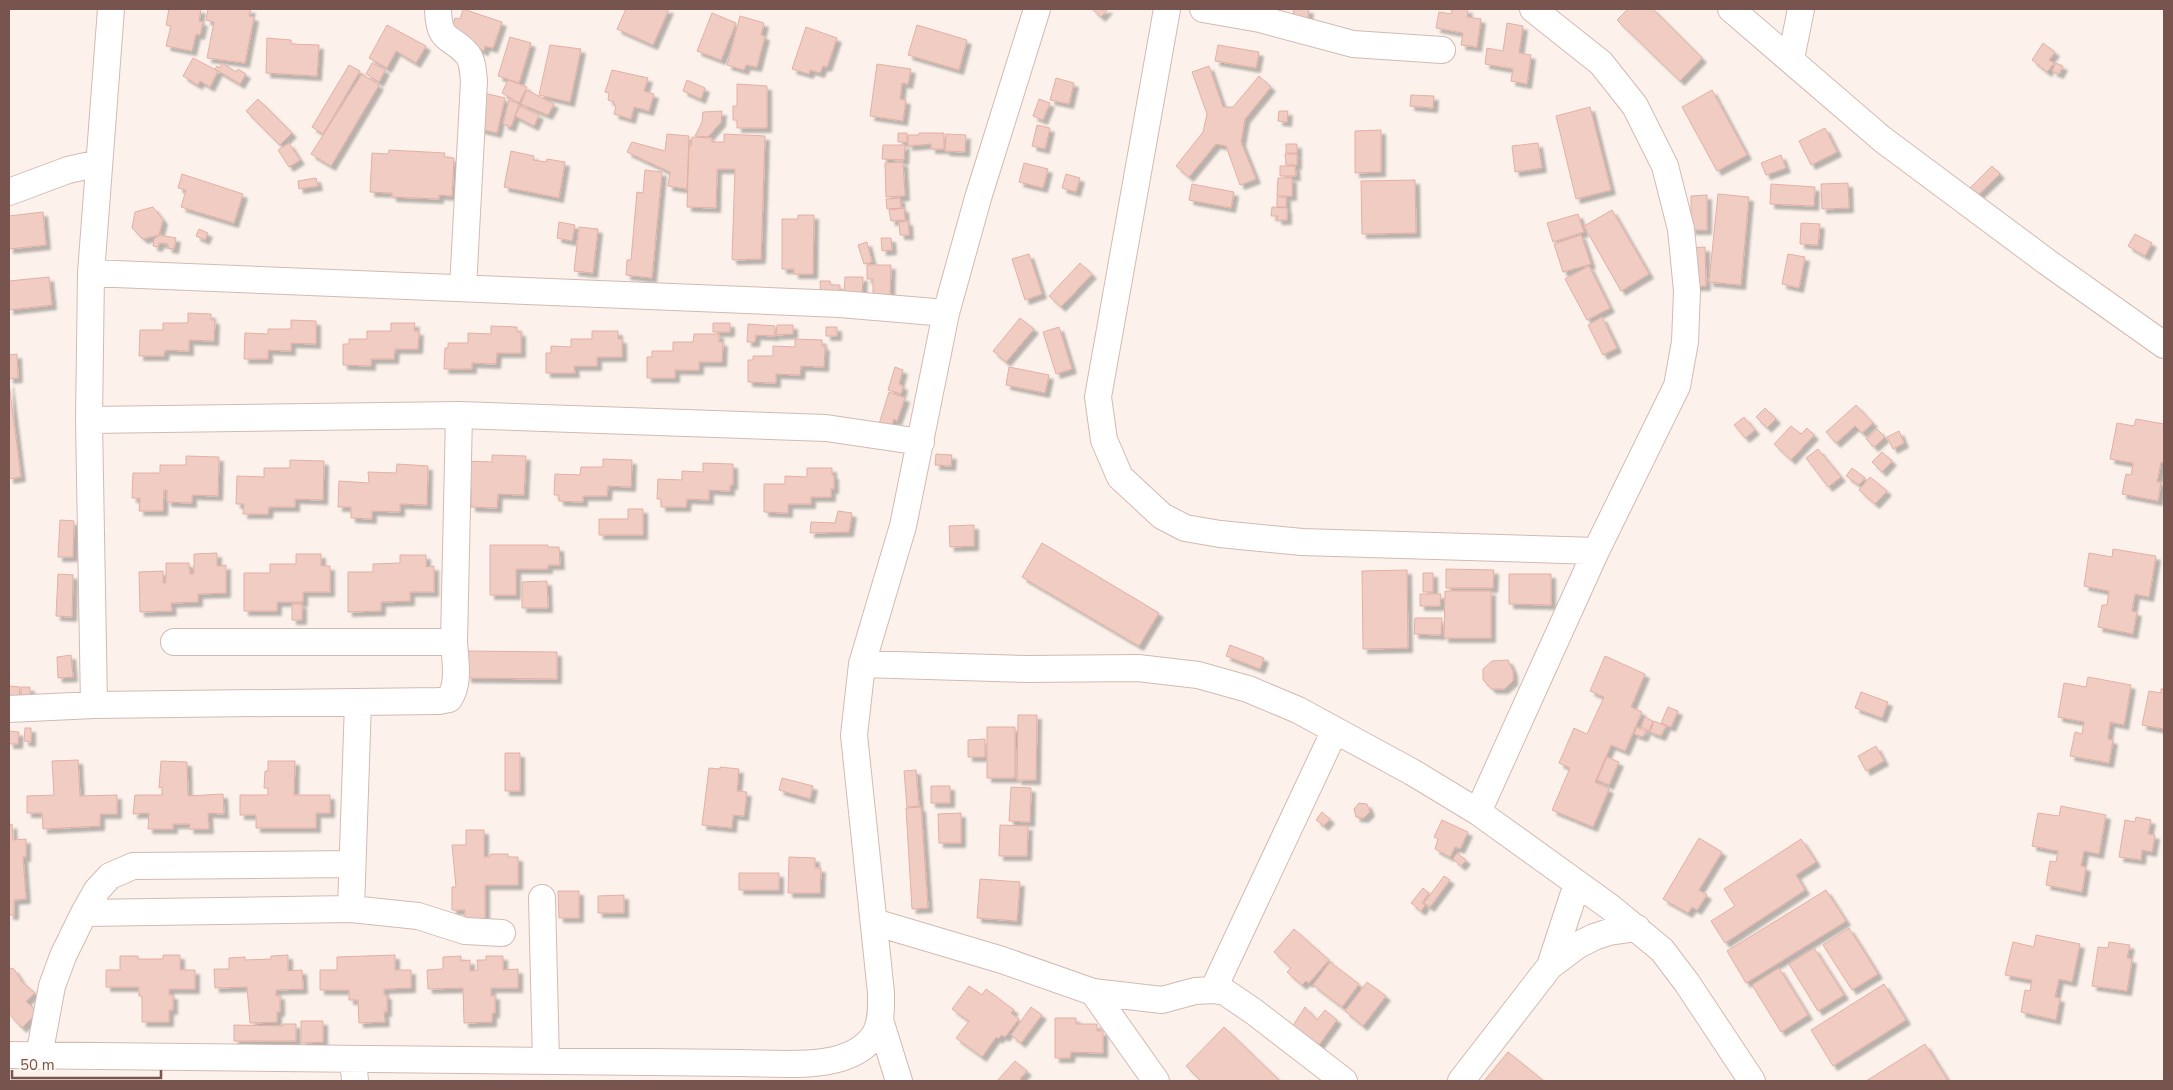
<svg xmlns="http://www.w3.org/2000/svg" width="2173" height="1090" viewBox="0 0 2173 1090" font-family="'Nunito Sans',sans-serif">
	<style>
		.building { fill: #f1ccc3; stroke: #e4afa4; filter: url(#shadow) }
		.lines { fill: none; stroke-linecap: round; stroke-linejoin: round }
		.minor-casing { stroke: #d2bab3; stroke-width: 28 }
		.minor { stroke: #fff; stroke-width: 26 }
	</style>
	<defs>
		<filter id="shadow"><feDropShadow dx="4.5" dy="4.5" stdDeviation="1" flood-color="#0004"/></filter>
	</defs>
	<rect width="100%" height="100%" fill="#fcf2eb"/>
	<path class="building" d="M169 9H201L199 21 203 22 200 35 196 34 192 51 166 46 171 26 166 25Z
		M208 9H251L249 16 254 17 245 63 207 58 214 22 206 20Z
		M463 9 502 22 493 48 485 46 484 51 463 44 450 34 455 18 460 19Z
		M626 9H669L653 45 617 29Z
		M1092 9H1108L1101 17Z
		M1294 9H1309L1307 23 1292 20Z
		M1452 9H1468L1467 17 1481 19 1477 47 1461 45 1463 33 1436 28 1439 12 1451 14Z
		M1628 9H1653L1702 58 1680 81 1617 20Z
		M712 13 736 23 721 60 697 51Z
		M740 16 764 23 761 35 765 36 757 67 746 65 744 70 727 65Z
		M1507 23 1523 26 1519 53 1531 55 1527 84 1511 81 1513 69 1485 64 1487 48 1503 51Z
		M387 25 426 46 416 63 396 51 387 68 369 58Z
		M917 25 967 40 959 70 908 55Z
		M806 27 837 38 827 67 823 66 820 73 810 70 809 74 792 69Z
		M510 37 531 43 519 83 498 76Z
		M267 38 291 40V44L319 45 317 76 266 73Z
		M2043 43 2055 52 2049 60 2054 63 2047 72 2032 60Z
		M550 45 581 49 570 102 539 95Z
		M1218 45 1259 52 1256 68 1215 61Z
		M193 58 218 71 210 87 200 81 198 85 183 76Z
		M222 63 236 72 238 69 246 74 240 84 215 69 217 66 220 68Z
		M372 63 385 70 379 82 366 74Z
		M2056 63 2063 66 2059 74 2052 71Z
		M877 64 911 69 908 84 902 83 900 99 906 100 903 121 870 116Z
		M349 65 360 71 323 134 312 127Z
		M1209 66 1223 107H1233L1259 76 1271 87 1245 119 1241 142 1256 179 1240 185 1226 146 1216 144 1189 177 1176 166 1203 132 1207 114 1192 72Z
		M612 70 648 78 644 91 654 94 649 111 634 107 631 119 614 114 616 106 614 105V102L608 100 609 93 605 92Z
		M362 74 379 85 331 166 311 154Z
		M1056 78 1074 83 1069 104 1050 100Z
		M508 80 527 87 519 103 502 93Z
		M687 80 705 88 701 99 683 91Z
		M737 84 767 86V128H737V120H733V106H737Z
		M527 90 554 104 548 115 521 104Z
		M1712 90 1747 155 1717 171 1682 107Z
		M484 93 505 98 497 133 476 128Z
		M1411 95 1434 96 1433 108 1410 106Z
		M258 99 292 133 280 145 246 111Z
		M1039 99 1050 103 1043 120 1033 116Z
		M509 100 519 104 511 127 503 124Z
		M520 106 539 115 534 126 515 116Z
		M1590 107 1611 190 1576 199 1556 116Z
		M722 111 721 122 708 137 695 136 702 122 703 112Z
		M1279 111H1288L1287 122 1278 121Z
		M1037 125 1050 128 1045 149 1032 146Z
		M1825 128 1837 152 1811 165 1799 141Z
		M1381 130V172L1355 173V131Z
		M898 133H907V142H898Z
		M919 133H944V149H931V144L908 146V135H919Z
		M667 134 689 136 687 189 668 186 670 172 627 152 632 142 665 151Z
		M724 134 765 136 761 259 733 260 732 258 735 169H717L716 208 687 207 689 146H691L692 137 712 138V142H724Z
		M946 134 966 135 965 152 945 151Z
		M289 143 300 160 289 167 278 150Z
		M1538 143 1542 168 1515 172 1512 146Z
		M1286 144H1297V153H1286Z
		M883 145H905L904 160 882 159Z
		M389 150 445 153 444 157 454 158 452 196 439 195V199L392 197V193L370 192 372 153 388 154Z
		M511 151 534 156 533 160 546 162 547 159 565 162 559 198 504 187Z
		M1285 154H1297V165H1286Z
		M1781 155 1786 168 1766 175 1761 163Z
		M903 162 905 196 886 197 885 163Z
		M1024 163 1048 169 1043 188 1019 182Z
		M1280 166H1295L1296 176H1280Z
		M1992 166 2000 174 1977 196 1970 188Z
		M645 170 662 172 652 278 626 275 627 260H631L637 192 643 193Z
		M182 174 243 194 234 223 181 207 186 190 178 188Z
		M1066 174 1080 178 1076 192 1062 188Z
		M316 178 318 186 299 189 298 181Z
		M1278 178H1292V196H1277Z
		M1415 180 1416 233 1362 234 1361 181Z
		M1848 183 1849 208 1822 209 1821 184Z
		M1192 184 1234 192 1231 208 1189 200Z
		M1771 184 1815 187 1814 206 1770 204Z
		M1718 194 1749 197 1741 285 1709 282Z
		M1707 195V230H1691V196Z
		M1277 197H1286V207H1277Z
		M900 198 901 208 887 209 886 199Z
		M153 207 163 220 159 235 143 239 132 228 135 212Z
		M1272 207 1287 208V220H1277L1278 216H1271Z
		M904 208 905 220 891 221 889 210Z
		M1612 210 1649 274 1621 291 1584 226Z
		M43 212 46 245 9 249V216Z
		M1578 214 1584 232 1553 242 1547 223Z
		M798 215H814L813 274H794V269H782V219H798Z
		M908 221 909 235H900L899 222Z
		M559 222 575 225 572 241 557 238Z
		M1801 223 1820 224 1818 245 1800 244Z
		M579 227 598 229 593 273 574 271Z
		M199 229 208 233 205 240 196 236Z
		M2135 234 2152 243 2145 256 2128 246Z
		M160 235 176 238 174 249 168 248V244L159 243 158 247 153 246 154 239Z
		M1581 235 1591 264 1563 272 1554 244Z
		M881 238H891L892 250 882 251Z
		M867 242 872 262 864 264 858 245Z
		M1705 247 1706 286H1693L1692 248Z
		M1029 254 1042 294 1025 300 1012 259Z
		M1788 254 1805 257 1799 288 1782 284Z
		M1080 263 1092 274 1061 307 1049 296Z
		M867 265H891L890 297H873V279H867Z
		M1589 266 1610 308 1587 320 1565 279Z
		M49 277 52 305 9 310V281Z
		M845 277H863L862 294H844Z
		M820 281H830L831 285H840V297H821Z
		M188 313 211 314V320H215L214 341 189 340V351L165 350 164 356H139L140 330H163V323H188Z
		M1602 317 1617 348 1603 355 1588 325Z
		M1020 318 1034 329 1006 362 993 351Z
		M291 320 316 321V344L291 343V351L268 350V359H244L245 333 268 334V329H291Z
		M391 323H415L414 331H419L418 349H395L394 359H371V366L343 365V344H349V339H367V331H391Z
		M713 323H730V332H713Z
		M748 324 775 326V336L756 335 755 342H747Z
		M777 325H793V334L776 335Z
		M491 326 517 327V332H521V353H497L496 364 472 363V369H444L445 348H448V343H468V333L491 334Z
		M826 327H837V336H826Z
		M1059 327 1072 369 1056 374 1043 332Z
		M592 331H618V339H622V357H597V366H574L575 373H546V353H551V346L571 347V339H592Z
		M694 334H719V342H723L722 362H699V370H675V378H647V357H652V351H673V342H693Z
		M795 339 822 340V346H825L824 367 801 366 800 375 776 374V383L748 382V360H753V356H773V346L795 347Z
		M17 354 18 378 9 379V355Z
		M895 367 903 370 899 384 903 386 901 394 888 390Z
		M1009 367 1049 375 1045 393 1006 385Z
		M9 383 21 477 9 479Z
		M889 392 905 398 897 421 894 419 891 428 879 424Z
		M1856 405 1873 423 1862 433 1855 426 1836 443 1826 432Z
		M1765 408 1776 419 1767 428 1756 417Z
		M1744 417 1755 430 1745 438 1734 425Z
		M2136 419 2164 424V463L2161 462 2157 482H2161L2158 501 2122 494 2126 474 2131 475 2133 463 2110 459 2117 423 2134 426Z
		M1791 426 1801 434 1807 428 1814 435 1791 460 1774 444Z
		M1877 429 1885 437 1874 447 1866 439Z
		M1899 431 1904 443 1893 449 1887 437Z
		M1818 449 1841 477 1828 487 1806 458Z
		M1882 452 1892 461 1882 472 1872 462Z
		M936 454 952 455 951 466 935 465Z
		M492 455 526 456 524 495 498 494 497 508 471 507V489H464L465 461 492 462Z
		M186 456 219 457 218 496 192 495V503L167 502V490H164L163 511H139L140 498H132L133 473H160V465H186Z
		M603 459 632 460 631 487 608 486 607 496H583V502L559 501V495H554L555 474 580 475 581 467H603Z
		M290 460 324 461 323 500 295 499V507H269L268 514H243L244 504H236L237 476 264 477V468H290Z
		M703 463 733 464V485H730V491L709 490V500L687 499 686 507H661V499H657L658 479 682 480V471L703 472Z
		M397 464 428 466 427 505 400 504V512L372 511V519L351 518V507H338L339 481 369 483 368 472 396 473Z
		M807 468H832V475H834V489H831V497H811V504H788V513L764 512V484H785V476L807 477Z
		M1852 468 1865 478 1859 485 1846 476Z
		M1870 477 1887 491 1875 504 1859 490Z
		M628 509H643V535H599V519H628Z
		M838 511 852 513 849 532 810 533 811 522 835 523Z
		M60 520 74 521 73 557H58Z
		M974 525V546L950 547 949 526Z
		M1042 543 1159 613 1139 646 1022 577Z
		M490 545H548V547H559L560 565H548V569H516V595H490Z
		M2113 549 2156 556 2149 597 2135 594 2132 611 2137 612 2133 634 2098 627 2102 605H2107L2109 591 2084 586 2089 553 2112 557Z
		M217 553V566L226 565V593L198 594V602L171 603 172 611 140 612 139 572 163 571V583H166V563H189L190 574H194V554Z
		M296 554H321V566H330V592H303V602H277V611H244V573H270V564H296Z
		M400 555H426V567L434 566V592H410V601L381 602V611L348 612V572H373V564L400 563Z
		M1446 569 1494 570 1493 588H1446Z
		M1407 570 1408 648 1363 649 1362 571Z
		M1423 573H1433V592H1423Z
		M58 574 73 575 72 617 56 616Z
		M1509 574H1551V605L1509 604Z
		M547 581 548 608H522V582Z
		M1445 591H1491V638H1444Z
		M1420 594H1441L1440 606H1420Z
		M292 604H302V620H292Z
		M1415 618H1442L1441 635 1414 634Z
		M1230 645 1264 658 1260 669 1226 656Z
		M467 651 557 652V679L467 678Z
		M71 655 73 677 58 678 57 657Z
		M1605 656 1645 674 1631 707 1642 712 1625 751 1611 745 1595 782 1609 789 1593 827 1552 810 1570 768 1559 763 1574 728 1587 734 1604 697 1590 691Z
		M1508 660 1513 671V681L1504 689H1492L1483 680V669L1492 661Z
		M2088 677 2131 685 2124 725 2110 722 2108 739 2113 740 2109 763 2070 756 2075 732 2082 734 2084 722 2058 717 2064 683 2086 687Z
		M9 686 20 687 19 699H9Z
		M21 687H30V699H21Z
		M2161 689H2164V729L2142 725 2149 691 2161 693Z
		M1861 692 1888 702 1882 718 1855 708Z
		M1668 707 1678 711 1671 727 1661 723Z
		M1018 715H1037L1036 780H1017Z
		M1645 717 1653 721 1649 731 1641 727Z
		M1654 721 1666 726 1661 736 1650 732Z
		M987 727H1015V778H987Z
		M1637 727 1646 731 1643 737 1634 734Z
		M25 728H31V742L24 741Z
		M9 731 19 732 18 744H9Z
		M985 739V757H968V740Z
		M1876 746 1884 761 1866 771 1858 756Z
		M505 753H520V791H505Z
		M1607 757 1619 762 1609 785 1597 780Z
		M78 760 80 796 117 795V814H100V826L43 829 42 813H27V796L54 795 52 761Z
		M161 761 187 762 188 796 223 794 224 814 208 813 209 829H189L190 824H173V829H148L149 813 133 814 135 795H162V787L159 788Z
		M268 761H295L294 795H330V813H316V828H256V815H240V795H268V788H264L265 771H268Z
		M720 767 739 769 737 791 747 792 744 816 733 815 732 828 702 825 709 768 720 769Z
		M916 770 919 806 907 807 904 771Z
		M782 778 813 786 810 799 779 790Z
		M931 786H950V803H931Z
		M1011 787 1031 788 1030 822 1009 821Z
		M1359 803 1367 804 1370 812 1364 818 1356 817 1354 809Z
		M2061 806 2106 815 2099 854 2084 851 2081 866 2086 867 2082 892 2046 885 2050 861 2056 862 2058 851 2032 846 2038 813 2059 816Z
		M921 807 928 908 912 909 906 808Z
		M1322 812 1330 819 1324 826 1316 820Z
		M961 813V843H939L938 814Z
		M2136 817 2151 820 2148 834 2155 835 2152 852 2142 850 2141 860 2119 857 2125 820 2135 822Z
		M1442 820 1468 832 1460 849 1455 847 1450 857 1435 849 1438 839 1434 837Z
		M12 824 13 840 26 839V857H23L26 899 14 900V915H9V825Z
		M1000 825 1028 826 1027 856H999Z
		M466 830H484V857H490L491 854H508V857H518V885H485V921H465V910H452V887H456L452 845H466Z
		M1699 838 1722 852 1699 890 1707 895 1697 910 1692 907 1688 913 1663 899Z
		M1801 839 1816 862 1796 875 1805 890 1725 943 1711 921 1735 906 1724 889Z
		M1457 853 1466 860 1461 866 1453 859Z
		M789 857 815 858V868H821L820 893H788Z
		M739 873H779V890H739Z
		M1444 876 1450 880 1430 907 1424 903Z
		M980 879 1020 882 1017 921 977 918Z
		M1423 888 1429 893 1422 903 1425 905 1421 911 1411 903Z
		M1826 890 1846 921 1746 983 1727 951Z
		M558 891H579V918H559Z
		M624 895V913H598V896Z
		M1849 928 1878 974 1852 990 1823 945Z
		M1294 929 1329 960 1309 983 1306 981 1302 985 1287 972 1291 968 1274 952Z
		M2036 935 2080 944 2072 982 2059 979 2055 997 2060 998 2056 1020 2021 1012 2025 990 2030 991 2032 980 2005 975 2013 942 2034 947Z
		M2109 942 2130 945 2127 958 2132 959 2127 991 2092 986 2098 947 2108 948Z
		M1814 948 1844 995 1818 1011 1789 964Z
		M163 955H180V970H195V989H169V995H173V1010H169V1022H142V996H139V987H106V970H120V956H138V959H163Z
		M288 955V971L302 970 303 989 276 990V996L280 995V1012H277V1022L250 1023 247 987 215 988 214 969H229V958L245 957V960L271 959V956Z
		M395 955V970H411V988L384 989V995H387V1012H384L385 1022 359 1023 358 1000H349V990H320V970H337V957Z
		M461 956V961L470 960V971L478 970 477 960H486V956H503V970L518 969V988H491V996L495 995V1013L492 1014V1022L464 1023 463 988 428 989 427 970 443 969V957Z
		M1330 962 1359 984 1342 1007 1313 985Z
		M9 968 14 969 22 982 35 993 26 1001 37 1012 22 1028 9 1014Z
		M1779 968 1808 1015 1781 1032 1752 985Z
		M1367 982 1386 996 1363 1026 1345 1011Z
		M1884 984 1906 1020 1833 1066 1811 1030Z
		M969 986 982 995 986 989 1014 1010 1011 1013 1019 1019 1005 1037 1002 1035 998 1039 996 1037 982 1057 956 1038 969 1021 952 1009Z
		M1031 1007 1042 1015 1021 1043 1011 1035Z
		M1305 1007 1317 1020 1325 1010 1337 1020 1316 1049 1292 1027Z
		M1055 1018H1076V1024H1097V1031H1103V1053L1071 1052 1070 1058H1055Z
		M301 1021H323V1042L301 1043Z
		M283 1024H296V1041H234V1025L283 1026Z
		M1224 1027 1280 1081H1201L1186 1066Z
		M1925 1044 1948 1081H1866Z
		M1508 1052 1544 1081H1484Z
		M1015 1061 1027 1071 1020 1079 1023 1081H997Z"/>
	<g class="lines">
		<defs>
			<path id="minor" d="M438 9C439 45 451 34 468 55 473 62 473 73 474 81L463 288
				M1167 9 1098 397 1104 440 1120 477 1162 516 1185 528 1220 534 1302 542 1596 551
				M1203 9 1260 19 1353 44 1442 50
				M1731 9 1882 139 2047 262 2164 345
				M1791 59 1801 9
				M9 192 68 170 99 163
				M91 273 840 304 946 313
				M89 420 459 415 826 428 921 442
				M174 642H454
				M862 664 1027 669 1138 668 1198 675 1248 689 1298 710 1412 772 1478 812 1610 907 1662 950 1687 983 1752 1081
				M94 705 89 420 91 273 111 9
				M9 709 94 705 439 701 449 699C460 684 455 660 454 642L459 415
				M1478 812 1596 551 1677 386 1685 342 1687 291 1681 229 1665 166 1635 106 1601 63 1533 9
				M542 898 546 1061
				M351 909 358 703
				M84 913 351 909 418 916 465 931 502 933
				M874 922 1002 960 1093 992 1162 1000 1195 991 1213 990 1225 992 1253 1011 1344 1081
				M1550 966 1577 884
				M1213 990 1335 730
				M1093 992 1156 1081
				M880 1020 899 1081
				M9 1055 741 1063C780 1063 851 1073 875 1034 882 1022 881 1006 881 993L854 735 862 664 903 526 946 313 978 198 1037 9
				M39 1056 52 986 63 956 84 913 97 890 110 876 133 866 352 864
				M353 1059 355 1081
				M1461 1081 1550 966 1578 945 1594 937 1609 932 1637 928"/>
		</defs>
		<use href="#minor" class="minor-casing"/>
		<use href="#minor" class="minor"/>
	</g>
	<rect width="2173" height="1090" fill="none" stroke="#78544e" stroke-width="20"/>
	<path d="M12 1070v8h149v-8" fill="none" stroke="#78544e" stroke-width="2.5"/>
	<text x="20" y="1070" font-size="15" fill="#78544e" stroke="#fff7f2" stroke-width="4" paint-order="stroke">50 m</text>
</svg>
